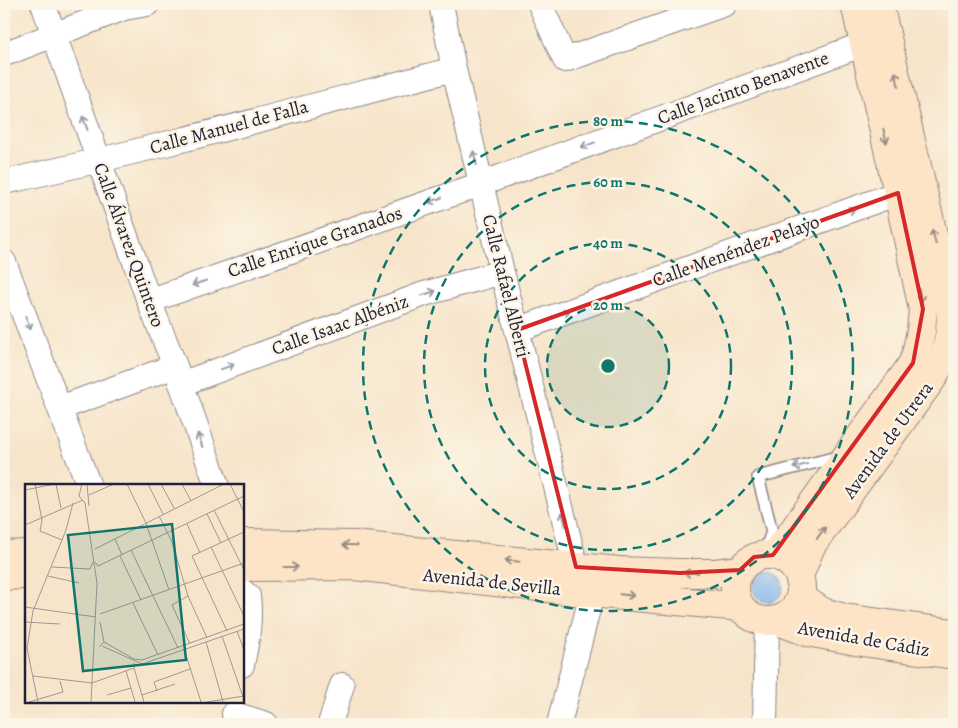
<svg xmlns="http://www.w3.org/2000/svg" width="958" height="728" viewBox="0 0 958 728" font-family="Alegreya,serif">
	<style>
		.water { fill: #7bb3eb; stroke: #4e6a93 }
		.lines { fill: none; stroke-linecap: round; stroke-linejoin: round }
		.lane-casing { stroke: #8c8483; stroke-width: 14 }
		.street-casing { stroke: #8c8483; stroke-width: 26 }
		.secondary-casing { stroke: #8c8483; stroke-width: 30 }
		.lane { stroke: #fff; stroke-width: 11 }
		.street { stroke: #fff; stroke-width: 24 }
		.secondary { stroke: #fee4c6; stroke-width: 28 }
		.oneway { stroke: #9b8d87 }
		.oneway2 { stroke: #9c9ca7 }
		.marked { fill: none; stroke: #d62828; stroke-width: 4; stroke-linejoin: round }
		.ring { fill: none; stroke: #0f766e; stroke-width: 2.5; stroke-dasharray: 9 6 }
		.labels { text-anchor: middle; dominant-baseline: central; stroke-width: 5; stroke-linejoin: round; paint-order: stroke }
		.street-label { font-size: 19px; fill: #22223b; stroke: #fcf5e5 }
		.inset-road { fill: none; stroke: #a29791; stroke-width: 1 }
		.view { fill: #0f766e; fill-opacity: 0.15; stroke: #0f766e; stroke-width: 2.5 }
		.inset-edge { fill: none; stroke: #22223b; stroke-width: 2.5 }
		.centre { fill: #0f766e; stroke: #fcf5e5; stroke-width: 2.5 }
		.ring-label { font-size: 15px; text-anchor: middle; font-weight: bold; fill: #0f766e; stroke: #fcf5e5; stroke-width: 5; stroke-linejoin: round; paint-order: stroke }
	</style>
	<rect width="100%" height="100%" fill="#fcf5e5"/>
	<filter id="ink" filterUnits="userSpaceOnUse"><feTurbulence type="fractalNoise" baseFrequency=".02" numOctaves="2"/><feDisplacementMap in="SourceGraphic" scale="10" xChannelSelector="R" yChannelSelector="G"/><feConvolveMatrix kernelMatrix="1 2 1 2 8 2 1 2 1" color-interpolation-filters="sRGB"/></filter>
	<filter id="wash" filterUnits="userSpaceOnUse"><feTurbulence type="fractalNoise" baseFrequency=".0096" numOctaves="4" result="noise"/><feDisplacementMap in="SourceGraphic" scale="20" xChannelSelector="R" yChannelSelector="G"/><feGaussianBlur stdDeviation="1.12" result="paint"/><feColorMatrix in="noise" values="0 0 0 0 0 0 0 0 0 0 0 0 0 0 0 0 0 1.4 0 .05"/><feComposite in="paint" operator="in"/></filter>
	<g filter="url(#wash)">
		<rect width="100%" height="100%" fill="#f7e5cb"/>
		<path class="water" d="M753 587a15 15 0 1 1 30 0a15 15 0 1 1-30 0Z"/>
	</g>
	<g filter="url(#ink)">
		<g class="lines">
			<defs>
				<path id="lane" d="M765 551 772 532 758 477 841 456"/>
				<path id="street" d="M43 4 149 301 175 366 217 486
					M441 4 454 69 502 272 517 330 576 567
					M540 4 565 60 725 4
					M4 54 124 8 147 4
					M4 182C155 149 304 108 454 69
					M4 262 89 486
					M149 301 481 184 864 44
					M517 330 898 193
					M181 384 424 294 502 272
					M60 408 175 366
					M242 591 248 596C251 619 247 642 242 665
					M234 714 266 724
					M330 724 342 685
					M559 724 592 593
					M765 724 767 621"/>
				<path id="secondary" d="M242 543 353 545 619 571 680 573H715L740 570
					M735 588a33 33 0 1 1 66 0a33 33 0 1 1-66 0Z
					M4 555 26 554
					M773 555 790 535 906 373 913 363 916 354 921 331 923 309 898 193 855 4
					M242 567 354 566 592 593 741 607
					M4 576 26 575
					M799 576 811 546 932 379C946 354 951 340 951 311L879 4
					M800 597 823 612 844 618 954 633
					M775 620 807 632 862 642 954 655"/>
			</defs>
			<use href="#lane" class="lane-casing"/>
			<use href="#street" class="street-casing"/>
			<use href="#secondary" class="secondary-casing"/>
			<use href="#lane" class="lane"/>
			<use href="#street" class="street"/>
			<use href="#secondary" class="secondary"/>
		</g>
		<defs><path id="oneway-shaft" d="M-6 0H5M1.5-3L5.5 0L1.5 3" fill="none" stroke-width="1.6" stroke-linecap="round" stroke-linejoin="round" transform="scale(1.25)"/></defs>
		<g class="oneway">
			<use href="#oneway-shaft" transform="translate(897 79) rotate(-103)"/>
			<use href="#oneway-shaft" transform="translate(885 136) rotate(77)"/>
			<use href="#oneway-shaft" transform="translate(934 237) rotate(-103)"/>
			<use href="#oneway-shaft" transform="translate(920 295) rotate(78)"/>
			<use href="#oneway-shaft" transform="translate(821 533) rotate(-54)"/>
			<use href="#oneway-shaft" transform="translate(350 545) rotate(-178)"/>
			<use href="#oneway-shaft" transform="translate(512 561) rotate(-174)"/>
			<use href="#oneway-shaft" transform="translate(291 567)"/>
			<use href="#oneway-shaft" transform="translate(691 573) rotate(180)"/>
			<use href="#oneway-shaft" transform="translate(627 595) rotate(6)"/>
		</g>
		<g class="oneway2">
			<use href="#oneway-shaft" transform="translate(85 123) rotate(-110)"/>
			<use href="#oneway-shaft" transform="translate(588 145) rotate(160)"/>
			<use href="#oneway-shaft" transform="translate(475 158) rotate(-103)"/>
			<use href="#oneway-shaft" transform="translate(435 200) rotate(161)"/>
			<use href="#oneway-shaft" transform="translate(848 211) rotate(-20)"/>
			<use href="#oneway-shaft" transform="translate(199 283) rotate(161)"/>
			<use href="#oneway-shaft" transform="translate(429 293) rotate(-17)"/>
			<use href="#oneway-shaft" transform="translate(563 313) rotate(-20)"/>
			<use href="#oneway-shaft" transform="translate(28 323) rotate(69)"/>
			<use href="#oneway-shaft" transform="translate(227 367) rotate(-20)"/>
			<use href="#oneway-shaft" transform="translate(200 440) rotate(-109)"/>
			<use href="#oneway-shaft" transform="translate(800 466) rotate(165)"/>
			<use href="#oneway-shaft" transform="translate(564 519) rotate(-104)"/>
		</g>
	</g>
	<path class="marked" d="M898 193 923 309 913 363 773 555 754 557 740 570 680 573 576 567 517 330Z"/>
	<circle cx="608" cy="366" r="61" fill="#0f766e" fill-opacity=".12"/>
	<g class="ring">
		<circle cx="608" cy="366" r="61"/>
		<circle cx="608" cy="366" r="123"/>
		<circle cx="608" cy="366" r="184"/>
		<circle cx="608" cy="366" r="245"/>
	</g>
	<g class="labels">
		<g class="street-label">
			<text transform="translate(743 88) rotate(-20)">Calle Jacinto Benavente</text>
			<text transform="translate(229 127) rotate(-15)">Calle Manuel de Falla</text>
			<text transform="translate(315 242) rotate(-19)">Calle Enrique Granados</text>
			<text transform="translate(129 245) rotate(70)">Calle Álvarez Quintero</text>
			<text transform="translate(736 251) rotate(-20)">Calle Menéndez Pelayo</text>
			<text transform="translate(506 286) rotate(76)">Calle Rafael Alberti</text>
			<text transform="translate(340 325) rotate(-20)">Calle Isaac Albéniz</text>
			<text transform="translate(888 440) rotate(-54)">Avenida de Utrera</text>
			<text transform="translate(492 582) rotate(6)">Avenida de Sevilla</text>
			<text transform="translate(864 639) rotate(10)">Avenida de Cádiz</text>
		</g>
	</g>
	<g transform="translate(25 484)">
		<rect width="219" height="219" fill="#f7e5cb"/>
		<path class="inset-road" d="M10 0 17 36 15 47 37 56M31 0 36 24M57 0 54 12 60 19 72 99 66 218M62 0 64 22M102 0 121 39 144 106M123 0 138 30M136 0 149 24M157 0 166 17M205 0 219 28M0 6 30 0M64 11 89 0M189 26 219 86M182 30 196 59M134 32 147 58 163 112 182 154M162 40 175 69M0 41 58 16M90 55 97 71M186 63 219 132M70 65 199 0M106 66 153 164M95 72 116 116M70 78 73 82 219 12M27 83 65 85 68 78M23 92 54 99M163 112 147 121 165 160M108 119 133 171M0 123 71 133M75 130 219 79M0 138 35 140M202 147 167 72 219 48M212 147 219 166M197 152 218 213M79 158 109 175 117 176 219 140M181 158 198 218M77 162 117 180 219 145M74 163 79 158 75 138M159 165 176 218M109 184 119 218M101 187 110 218M8 192 67 199 109 184V179M132 207 129 198 165 185M82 211 106 204M117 211 150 200M4 218 38 208 35 197M13 218 2 164 8 127 41 46 48 19M182 218 219 212"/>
		<path class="view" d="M147 40 161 176 58 187 43 51Z"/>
		<rect width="219" height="219" class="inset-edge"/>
	</g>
	<circle cx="608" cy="366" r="8" class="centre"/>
	<g class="ring-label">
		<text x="608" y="126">80 m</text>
		<text x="608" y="187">60 m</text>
		<text x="608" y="248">40 m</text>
		<text x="608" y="310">20 m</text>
	</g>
	<rect width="958" height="728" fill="none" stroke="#fcf5e5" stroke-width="20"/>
</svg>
